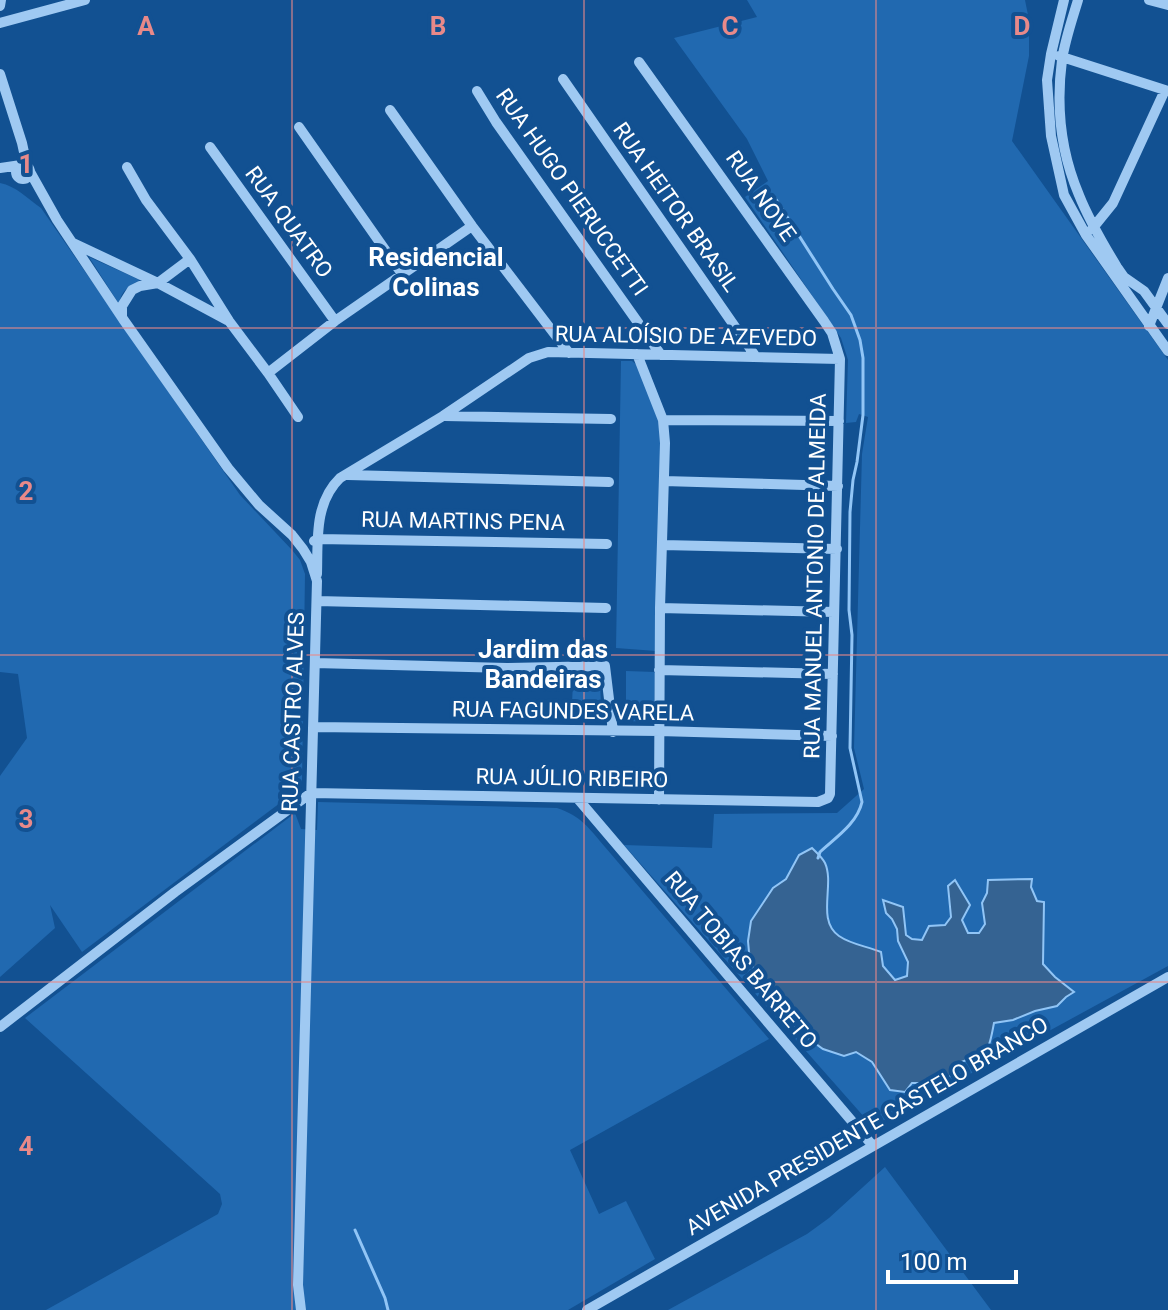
<svg xmlns="http://www.w3.org/2000/svg" width="1168" height="1310" viewBox="0 0 1168 1310" font-family="Roboto,sans-serif">
	<style>
		.green { fill: #2169b0 }
		.water { fill: #356392; stroke: #91c5f6; stroke-width: 2 }
		.lines { fill: none; stroke-linecap: round; stroke-linejoin: round }
		.stream { stroke: #91c5f6; stroke-width: 3 }
		.minor { stroke: #9fc9f2; stroke-width: 10 }
		.grid { fill: none; stroke: #e88989; stroke-width: 2; stroke-opacity: 0.55 }
		.labels { text-anchor: middle; dominant-baseline: central; stroke-width: 8; stroke-linejoin: round; paint-order: stroke }
		.street-label { font-size: 22px; fill: #fff; stroke: #125192 }
		.quarter-label { font-size: 26px; font-weight: bold; fill: #fff; stroke: #125192 }
		.grid-label { font-size: 26px; text-anchor: middle; font-weight: bold; fill: #e88989; stroke: #125192; stroke-width: 8; stroke-linejoin: round; paint-order: stroke }
	</style>
	<rect width="100%" height="100%" fill="#125192"/>
	<path class="green" d="M747 0H1025L1029 20V56L1012 141 1168 360V966L873 1127 624 845 712 848 714 814 837 813 864 789 854 748 862 454 868 417 859 414 856 422 846 423 848 360 841 338 745 197 768 181 747 139 674 38 757 17Z
		M0 183C16 186 28 199 41 208L240 495 292 550 300 560 305 574 302 781 288 797 82 952 50 905 55 928 0 977V776L27 738 18 674 0 672Z
		M89 257 140 280C128 286 121 291 119 304Z
		M621 361H632L638 366 657 413 662 435 656 651 616 648Z
		M626 671 655 672 654 722 626 721Z
		M573 682 600 683 601 704 572 703Z
		M318 802 557 808C581 816 589 828 605 847L769 1039 570 1150 599 1214 626 1201 655 1259 568 1310H46L218 1214 222 1204 220 1194 25 1018 295 813 301 829 317 830Z
		M885 1167 991 1310H668L807 1234 829 1218Z"/>
	<path class="water" d="M812 848C817 853 822 857 825 863 835 885 816 920 839 936 852 945 867 946 881 952L883 966 895 980 907 976 908 962 898 941 897 929 892 919 886 913 883 900 903 907 906 935 912 939 922 940 929 926 945 925 951 917 948 886 955 880 970 905 962 920 968 933H979L985 924 982 903 987 893 988 880 1032 879 1031 887 1037 901 1044 902 1043 964 1055 977 1074 992 1066 997 1057 1006 1035 1011 1013 1020 994 1023C991 1038 990 1050 978 1061L969 1059 956 1064 954 1074 938 1083H912L905 1092 890 1090 872 1062 856 1052 844 1056 823 1049 805 1036 769 1001 756 979 749 952 748 941 751 921 773 888 786 879 799 855Z"/>
	<g class="lines">
		<path class="stream" d="M775 198 833 289 851 315 860 340 863 358V415L857 462 853 480 850 512 849 610 852 635 850 748 862 802C857 824 835 838 820 852L818 858
			M355 1230 385 1298 388 1310"/>
		<path class="minor" d="M1064 0 1051 54 1047 80 1051 136 1064 195 1086 235 1168 351
			M1078 0C1072 20 1065 40 1062 60 1056 106 1061 153 1079 195 1089 220 1103 244 1117 267L1124 277 1144 291 1168 324
			M1149 0 1168 5
			M0 6 1 0
			M0 23 85 0
			M1059 56 1168 91
			M0 74 22 143 27 166
			M563 79 756 357
			M477 91 496 122 661 355
			M390 110 472 226 569 353
			M299 127 402 274
			M210 147 335 321
			M16 172a7 7 0 1 1 14 0a7 7 0 1 1-14 0Z
			M127 167 146 200 190 259 229 321 268 373 298 417
			M0 168 21 165
			M29 170 57 220 123 319 228 468 259 505 292 535 303 549 311 562 317 581 298 1285 301 1310
			M1092 229 1113 203 1165 90
			M73 243 158 283 227 320
			M122 317V306L132 290 140 286 158 283 190 259
			M1149 326 1168 278
			M637 354 663 420 665 443 660 608 659 800
			M268 373 335 321 472 226
			M445 416 611 419
			M663 420 839 421
			M348 475 609 482
			M664 481 838 486
			M314 541 318 539 607 544
			M662 545 837 549
			M317 574C318 541 314 503 340 478L443 416 529 358 548 352 840 359
			M317 601 606 608
			M660 608 834 612
			M315 663 507 668 605 666 613 732
			M659 670 833 674
			M313 727 659 731 832 736
			M311 793 818 802 828 798 830 794 840 359 832 333 824 321 639 62
			M578 799 873 1146
			M0 1027 175 892 311 793
			M587 1310 1168 977"/>
	</g>
	<path class="grid" d="M292 0V1310M584 0V1310M876 0V1310M0 328H1168M0 655H1168M0 982H1168"/>
	<g class="labels">
		<g class="street-label">
			<text transform="translate(572 192) rotate(55)">RUA HUGO PIERUCCETTI</text>
			<text transform="translate(761 196) rotate(55)">RUA NOVE</text>
			<text transform="translate(676 207) rotate(55)">RUA HEITOR BRASIL</text>
			<text transform="translate(289 222) rotate(54)">RUA QUATRO</text>
			<text transform="translate(686 336) rotate(1)">RUA ALOÍSIO DE AZEVEDO</text>
			<text transform="translate(463 521) rotate(1)">RUA MARTINS PENA</text>
			<text transform="translate(815 576) rotate(-89)">RUA MANUEL ANTONIO DE ALMEIDA</text>
			<text transform="translate(573 711) rotate(1)">RUA FAGUNDES VARELA</text>
			<text transform="translate(293 712) rotate(-88)">RUA CASTRO ALVES</text>
			<text transform="translate(572 778) rotate(1)">RUA JÚLIO RIBEIRO</text>
			<text transform="translate(741 960) rotate(50)">RUA TOBIAS BARRETO</text>
			<text transform="translate(867 1126) rotate(-30)">AVENIDA PRESIDENTE CASTELO BRANCO</text>
		</g>
		<g class="quarter-label">
			<text x="436" y="257">Residencial<tspan x="436" dy="30">Colinas</tspan></text>
			<text x="543" y="649">Jardim das<tspan x="543" dy="30">Bandeiras</tspan></text>
		</g>
	</g>
	<g class="grid-label">
		<text x="146" y="35">A</text>
		<text x="438" y="35">B</text>
		<text x="730" y="35">C</text>
		<text x="1022" y="35">D</text>
		<text x="26" y="173">1</text>
		<text x="26" y="500">2</text>
		<text x="26" y="828">3</text>
		<text x="26" y="1155">4</text>
	</g>
	<path d="M888 1270v12h128v-12" fill="none" stroke="#ffffff" stroke-width="4"/>
	<text x="900" y="1270" font-size="24" fill="#ffffff" stroke="#125192" stroke-width="6" paint-order="stroke">100 m</text>
</svg>
